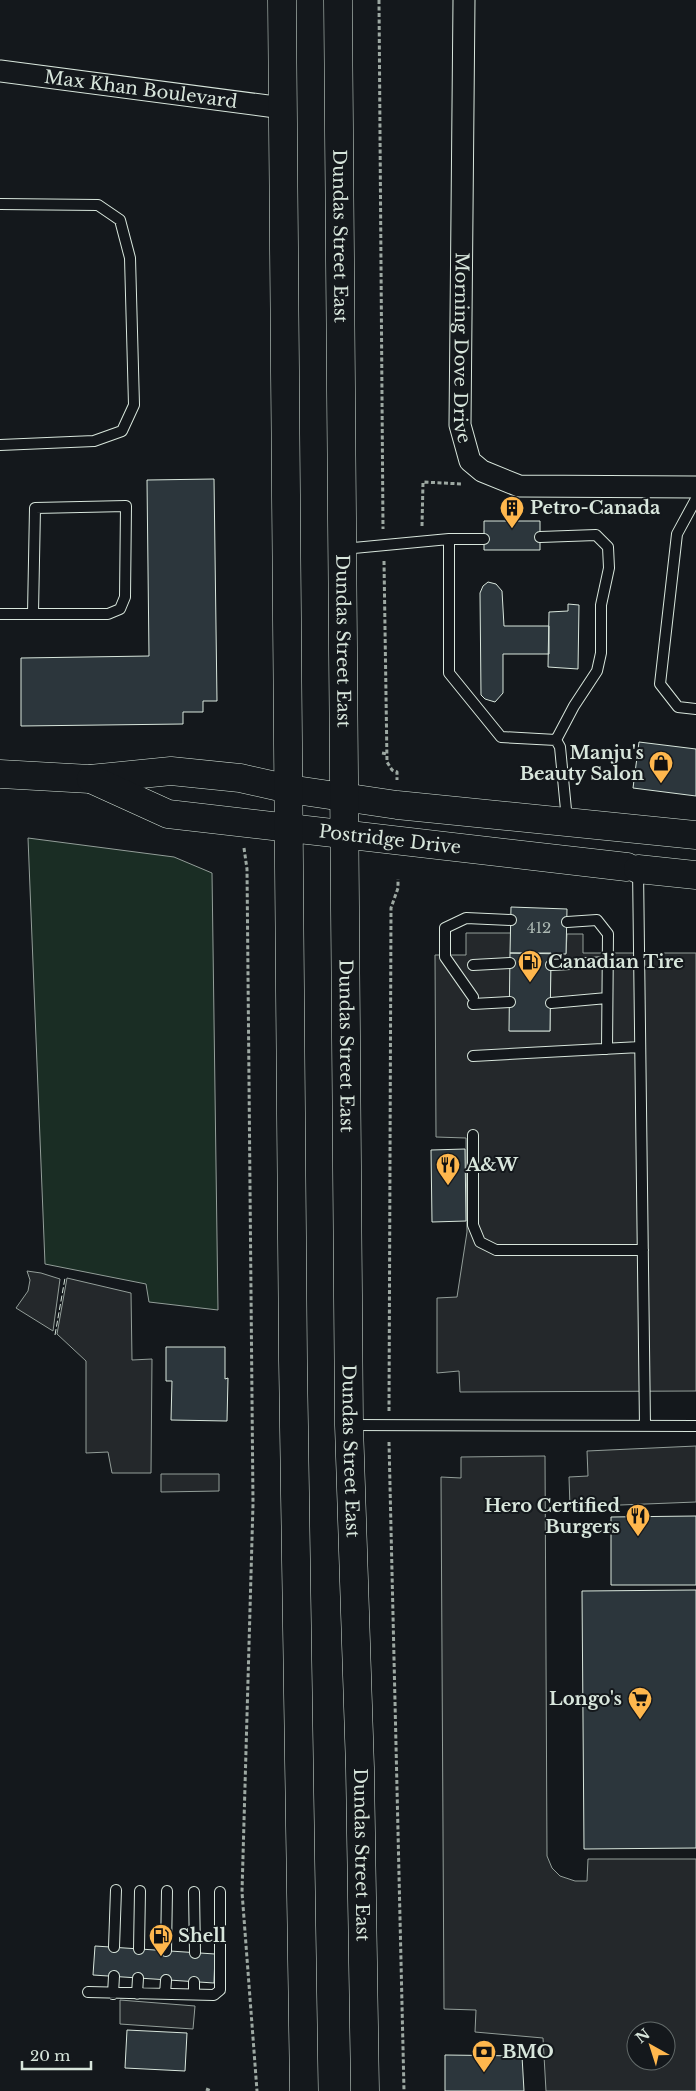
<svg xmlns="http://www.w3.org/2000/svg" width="696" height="2091" viewBox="0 0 696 2091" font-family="'Libre Baskerville',serif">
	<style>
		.green { fill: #1a2d24; stroke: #939e99 }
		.parking { fill: #24282b; stroke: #939e99; fill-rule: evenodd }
		.building { fill: #2c363c; stroke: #d8e6dc }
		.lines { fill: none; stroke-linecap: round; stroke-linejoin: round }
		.lane-casing { stroke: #d8e6dc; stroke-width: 12 }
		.street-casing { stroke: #d8e6dc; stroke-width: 23 }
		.secondary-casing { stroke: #d8e6dc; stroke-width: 29 }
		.primary-casing { stroke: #d8e6dc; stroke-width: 29 }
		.path { stroke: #9da8a2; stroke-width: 3; stroke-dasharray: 4 2.5; stroke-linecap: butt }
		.lane { stroke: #14181c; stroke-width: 10 }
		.street { stroke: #14181c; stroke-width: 21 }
		.secondary { stroke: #14181c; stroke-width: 28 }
		.primary { stroke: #14181c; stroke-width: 28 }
		.fence { stroke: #d8e6dc; stroke-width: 1; stroke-dasharray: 6 2.5; stroke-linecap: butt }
		.labels { text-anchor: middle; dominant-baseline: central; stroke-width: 4; stroke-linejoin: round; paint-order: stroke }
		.number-label { font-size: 15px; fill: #adbab4 }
		.street-label { font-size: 18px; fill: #d8e6dc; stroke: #14181c }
		.poi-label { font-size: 18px; font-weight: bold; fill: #d8e6dc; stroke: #14181c; text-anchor: start }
	</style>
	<rect width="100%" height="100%" fill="#14181c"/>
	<path class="green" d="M28 838 174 857 212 873 218 1310 149 1302 146 1284 45 1264Z"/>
	<path class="parking" d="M466 933H511L510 1031H550L551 953H566L567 934H583V953H696V1391L460 1392 459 1371 437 1373V1298L457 1297 467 1232 466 1138 436 1137 435 955H466Z
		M27 1271 41 1273 60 1279 53 1331 16 1308 28 1291 30 1280Z
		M67 1278 131 1293 132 1360 152 1359 151 1473H112L108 1452 86 1453V1361L57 1334Z
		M696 1446V1502L570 1507 569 1477 588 1476 587 1451Z
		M545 1456 547 1856 552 1868 560 1876 575 1881H587L588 1859H696V2091H546L543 2038 475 2032 476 2010 444 2009 441 1477 461 1478V1457ZM636 2031H666V2061H636Z
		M161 1474H219V1491L161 1492Z
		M120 2000 195 2006 193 2029 120 2024Z"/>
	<path class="building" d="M214 479 217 701H203V712H183V724L21 726V658L149 656 147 480Z
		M484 521H540V550H484Z
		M488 582 496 584 502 591 504 626H549V654H503V693L495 702 485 699 481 695 480 593 483 586Z
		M568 604 579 605 578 669 548 667 549 612 568 611Z
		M639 742 696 749V796L633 788Z
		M511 907 567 909 566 954 510 953Z
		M510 953H551L550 1031H509Z
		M465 1149 466 1221 432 1222 431 1150Z
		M166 1347H225V1379L228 1378 227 1421 171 1420 172 1381H166Z
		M696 1516V1585H611V1517Z
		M696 1590V1848L584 1849 582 1591Z
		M95 1946 215 1954 214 1983 93 1975Z
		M127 2030 187 2033 185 2071 125 2068Z
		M445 2055 522 2056 524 2091H445Z"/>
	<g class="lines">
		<defs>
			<path id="lane" d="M0 204 98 205 120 220 130 258 134 405 122 431 94 441 0 445
				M696 499 677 534 660 684 678 707 696 709
				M540 537 596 535 608 547 609 568 601 605V653L597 671 574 706 556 740
				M449 539H484
				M343 549 449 539V673L501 737 556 740 560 747 567 820
				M0 614H108L120 609 125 597 126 506 35 508 33 613
				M638 869 645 1426
				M567 922 597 920 608 934 607 1049
				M473 965 510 963
				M551 965 608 962
				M473 997 445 957V928L466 918 511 920
				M551 1003 607 998
				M473 1004 510 1002
				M473 1056 640 1047
				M473 1135V1225L480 1242 496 1250H643
				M350 1425 696 1426
				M194 1892 195 1953
				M114 1947 116 1890
				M139 1949 140 1891
				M166 1951 167 1891
				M88 1992 214 1995 220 1990V1892
				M113 1994 114 1976
				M137 1994 138 1978
				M165 1994 166 1980
				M194 1994V1982"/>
			<g id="street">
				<path id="s1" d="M464 0 460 425 470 461 482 471 519 486 696 487"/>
				<path id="s2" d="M0 71 283 108"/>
			</g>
			<g id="secondary">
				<path d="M0 774 90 779 171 771 240 778 289 789 397 805 696 835"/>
				<path id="s3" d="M91 779 168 814 627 867"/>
				<path d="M638 869 696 875"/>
			</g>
			<g id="primary">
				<path d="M282 0 293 1360 304 2091"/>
				<path id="s4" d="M338 0 349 1425 360 1768 365 2091"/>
			</g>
		</defs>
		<use href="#lane" class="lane-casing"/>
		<use href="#street" class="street-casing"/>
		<use href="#secondary" class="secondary-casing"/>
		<use href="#primary" class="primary-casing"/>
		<path class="path" d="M379 0 383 529
			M422 526 423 482 462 484
			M384 561 387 762 392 770 397 772V780
			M382 753 387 754
			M244 848 247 869 253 1504 242 1892 257 2091
			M389 1411 391 908 398 888V879
			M389 1442 404 2091
			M206 2089 211 2091"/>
		<use href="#lane" class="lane"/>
		<use href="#street" class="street"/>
		<use href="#secondary" class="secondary"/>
		<use href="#primary" class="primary"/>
		<path class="fence" d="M55 1335 65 1278"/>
	</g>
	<defs>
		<symbol id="building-pin" viewBox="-11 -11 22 30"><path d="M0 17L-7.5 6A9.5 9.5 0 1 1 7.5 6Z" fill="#ffb74d" stroke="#14181c"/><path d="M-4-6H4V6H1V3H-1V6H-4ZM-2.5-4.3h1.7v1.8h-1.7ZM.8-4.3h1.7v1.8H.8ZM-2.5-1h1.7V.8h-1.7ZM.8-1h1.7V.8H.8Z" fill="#111"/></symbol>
		<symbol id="shop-pin" viewBox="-11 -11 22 30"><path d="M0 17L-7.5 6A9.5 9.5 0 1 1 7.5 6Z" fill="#ffb74d" stroke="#14181c"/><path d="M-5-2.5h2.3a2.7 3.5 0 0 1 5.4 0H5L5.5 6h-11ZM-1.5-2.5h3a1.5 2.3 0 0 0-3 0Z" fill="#111"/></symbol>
		<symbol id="fuel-pin" viewBox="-11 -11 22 30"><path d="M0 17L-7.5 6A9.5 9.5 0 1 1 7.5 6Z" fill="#ffb74d" stroke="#14181c"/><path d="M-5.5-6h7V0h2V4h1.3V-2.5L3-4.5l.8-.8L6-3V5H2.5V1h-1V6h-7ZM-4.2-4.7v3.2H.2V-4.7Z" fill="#111"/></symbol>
		<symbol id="restaurant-pin" viewBox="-11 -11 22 30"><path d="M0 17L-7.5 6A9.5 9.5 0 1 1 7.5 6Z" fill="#ffb74d" stroke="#14181c"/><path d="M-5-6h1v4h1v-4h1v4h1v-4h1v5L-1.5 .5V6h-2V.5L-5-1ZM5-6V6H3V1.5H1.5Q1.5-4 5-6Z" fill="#111"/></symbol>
		<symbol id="supermarket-pin" viewBox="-11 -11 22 30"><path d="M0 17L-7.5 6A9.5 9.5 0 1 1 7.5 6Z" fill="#ffb74d" stroke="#14181c"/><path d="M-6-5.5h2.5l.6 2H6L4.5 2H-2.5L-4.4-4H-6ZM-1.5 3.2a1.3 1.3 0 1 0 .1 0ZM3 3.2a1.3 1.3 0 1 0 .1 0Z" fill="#111"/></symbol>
		<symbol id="bank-pin" viewBox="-11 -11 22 30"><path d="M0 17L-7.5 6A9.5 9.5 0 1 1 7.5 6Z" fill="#ffb74d" stroke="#14181c"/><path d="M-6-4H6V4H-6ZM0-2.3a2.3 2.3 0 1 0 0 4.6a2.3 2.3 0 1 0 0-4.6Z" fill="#111"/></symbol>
	</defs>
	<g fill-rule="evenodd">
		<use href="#building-pin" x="498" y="494" width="28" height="38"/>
		<use href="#shop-pin" x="647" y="749" width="28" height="38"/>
		<use href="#fuel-pin" x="516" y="948" width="28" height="38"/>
		<use href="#restaurant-pin" x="434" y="1151" width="28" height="38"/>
		<use href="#restaurant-pin" x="624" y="1502" width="28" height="38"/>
		<use href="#supermarket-pin" x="626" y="1685" width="28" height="38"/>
		<use href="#fuel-pin" x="147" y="1922" width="28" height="38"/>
		<use href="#bank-pin" x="470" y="2038" width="28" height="38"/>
	</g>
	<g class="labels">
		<g class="number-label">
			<text x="539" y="927">412</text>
		</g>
		<g class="street-label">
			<text stroke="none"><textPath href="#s2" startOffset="142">Max Khan Boulevard</textPath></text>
			<text stroke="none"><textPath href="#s4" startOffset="236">Dundas Street East</textPath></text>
			<text stroke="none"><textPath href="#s1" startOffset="348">Morning Dove Drive</textPath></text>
			<text stroke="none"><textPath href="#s4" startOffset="641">Dundas Street East</textPath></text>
			<text stroke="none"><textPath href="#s3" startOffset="308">Postridge Drive</textPath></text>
			<text stroke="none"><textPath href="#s4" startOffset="1046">Dundas Street East</textPath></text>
			<text stroke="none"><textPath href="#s4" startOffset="1451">Dundas Street East</textPath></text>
			<text stroke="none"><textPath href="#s4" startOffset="1855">Dundas Street East</textPath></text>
		</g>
		<g class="poi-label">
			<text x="530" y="508">Petro-Canada</text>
			<text x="644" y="753" text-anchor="end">Manju's<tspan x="644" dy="21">Beauty Salon</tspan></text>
			<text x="548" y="962">Canadian Tire</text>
			<text x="466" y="1165">A&amp;W</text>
			<text x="620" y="1506" text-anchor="end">Hero Certified<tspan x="620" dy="21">Burgers</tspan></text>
			<text x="622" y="1699" text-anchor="end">Longo's</text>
			<text x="178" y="1936">Shell</text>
			<text x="502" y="2052">BMO</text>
		</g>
	</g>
	<g transform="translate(651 2046) rotate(321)"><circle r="24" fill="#14181c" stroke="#626a69"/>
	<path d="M0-4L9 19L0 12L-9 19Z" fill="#ffb74d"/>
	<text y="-8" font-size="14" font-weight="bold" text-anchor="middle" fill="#d8e6dc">N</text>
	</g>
	<path d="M22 2061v8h69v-8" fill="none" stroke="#d8e6dc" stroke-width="2.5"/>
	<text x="30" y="2061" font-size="15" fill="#d8e6dc" stroke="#14181c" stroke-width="4" paint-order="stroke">20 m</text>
</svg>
